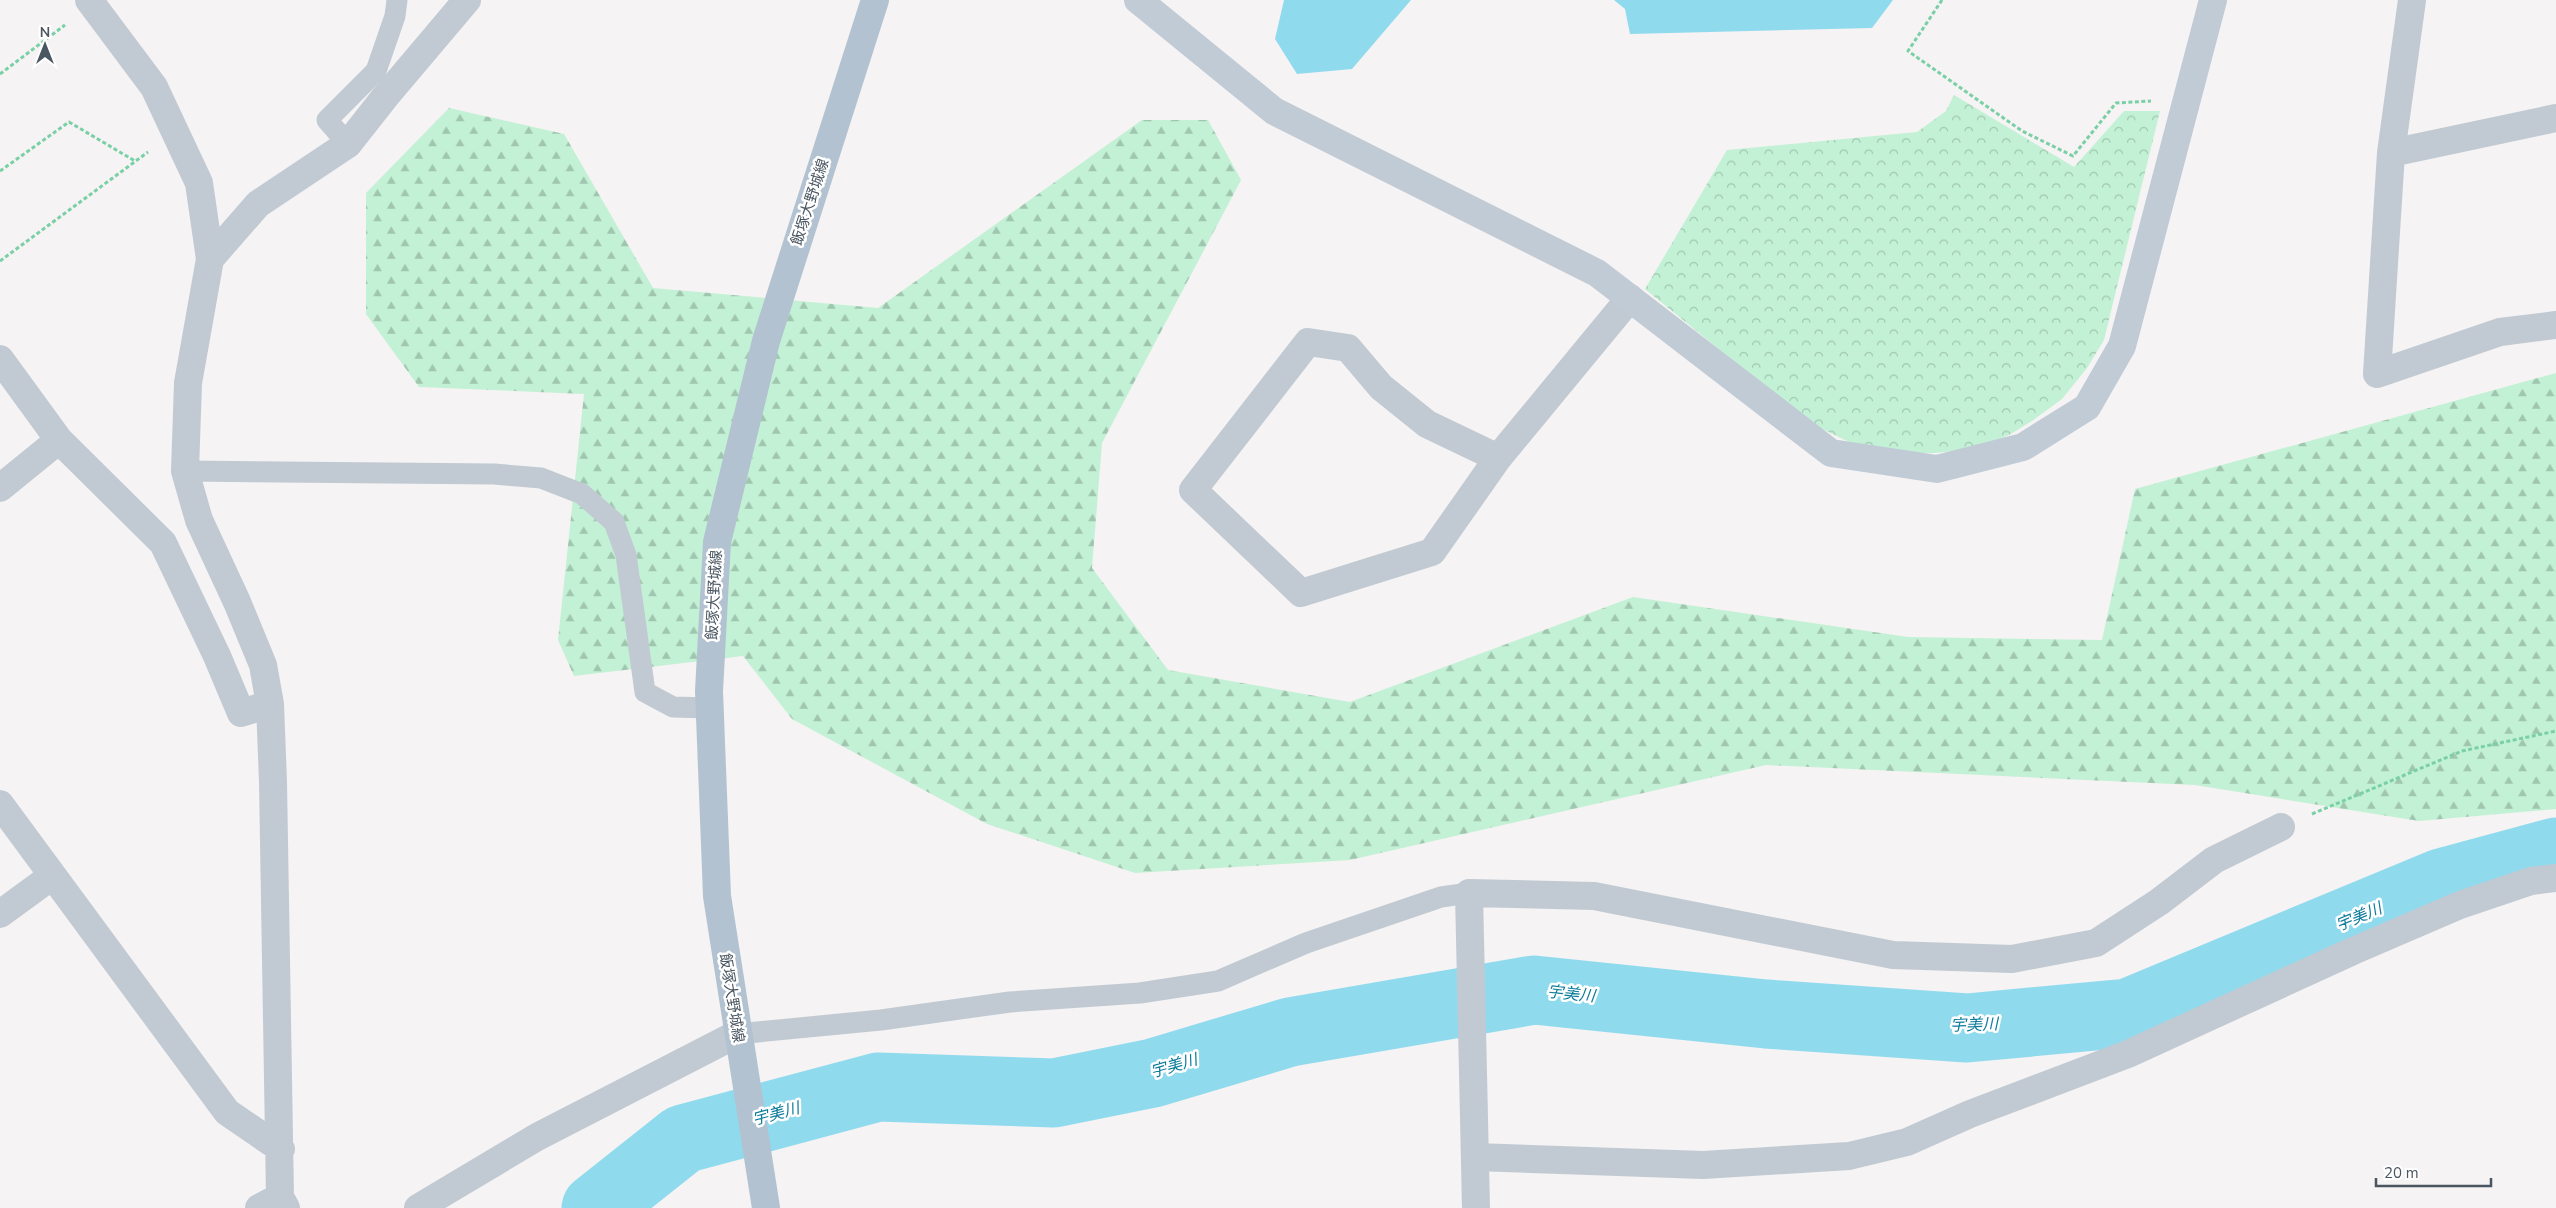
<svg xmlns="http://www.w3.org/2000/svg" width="2556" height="1208" viewBox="0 0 2556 1208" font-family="'Nunito Sans','Noto Sans JP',sans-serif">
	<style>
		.forest { fill: url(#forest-firs) }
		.park { fill: url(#park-crowns) }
		.water { fill: #90daee }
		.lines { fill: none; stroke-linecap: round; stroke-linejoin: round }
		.river { stroke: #90daee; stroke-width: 69 }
		.path { stroke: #7ad0a6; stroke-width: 3; stroke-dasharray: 4 2.5; stroke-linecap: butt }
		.lane { stroke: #c1cad2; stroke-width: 21 }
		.street { stroke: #c1cad2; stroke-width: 28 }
		.secondary { stroke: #c1cbd6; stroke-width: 28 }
		.primary { stroke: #b3c2d1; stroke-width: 28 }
		.labels { text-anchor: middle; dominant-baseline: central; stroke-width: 5; stroke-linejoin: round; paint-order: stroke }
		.street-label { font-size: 15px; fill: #4a5661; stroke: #fff }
		.water-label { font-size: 16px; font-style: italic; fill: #0c7c9b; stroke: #fff }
	</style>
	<defs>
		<pattern id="forest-firs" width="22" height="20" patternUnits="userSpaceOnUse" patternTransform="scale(1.25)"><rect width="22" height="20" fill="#c3f1d5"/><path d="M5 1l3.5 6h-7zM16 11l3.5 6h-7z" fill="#a0c6b0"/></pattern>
		<pattern id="park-crowns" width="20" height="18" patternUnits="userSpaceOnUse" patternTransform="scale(1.25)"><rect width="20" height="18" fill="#c3f1d5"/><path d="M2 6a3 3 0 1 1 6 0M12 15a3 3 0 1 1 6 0" fill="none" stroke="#a0c6b0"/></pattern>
	</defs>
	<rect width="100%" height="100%" fill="#f5f3f3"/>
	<path class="forest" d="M449 108 564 134 653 288 878 308 1142 120H1208L1241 180 1102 443 1092 568 1168 670 1350 702 1633 597 1908 637 2102 640 2135 489 2556 373V809L2419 821 2195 785 1766 765 1350 860 1135 873 987 824 792 719 743 656 574 676 558 640 584 394 419 387 366 314V193Z"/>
	<path class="park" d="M1954 95 2074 167 2124 111H2160L2104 340 2087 368 2062 399 2032 421 2009 435 1977 449 1934 453H1892L1849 442 1810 423 1645 289 1727 150 1917 132 1946 111Z"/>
	<path class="water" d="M1284 0H1411L1352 69 1297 74 1275 39Z
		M1614 0H1893L1872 28 1630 34 1625 9Z"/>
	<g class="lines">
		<path class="river" d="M596 1208 683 1139 878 1087 1054 1093 1153 1073 1290 1032 1534 990 1766 1014 1967 1028 2128 1013 2441 883 2556 852"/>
		<path class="path" d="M1942 0 1908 51 2022 131 2073 156 2116 103 2151 101
			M0 74 65 25
			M0 171 69 122 135 161
			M0 261 148 152
			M2312 814 2462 751 2556 731"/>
		<path class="lane" d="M348 144 327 120 376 71 395 16 397 0
			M185 471 494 474 541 478 582 494 614 522 626 555 645 692 673 707 710 708
			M737 1034 881 1020 1010 1002 1140 993 1218 981 1306 943 1441 897 1469 893"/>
		<path class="street" d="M89 0 154 87 199 183 210 259 188 383 185 471 199 520 237 602 263 665 270 704 273 782 280 1197 286 1208
			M2412 0 2391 153 2377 374 2500 332 2556 325
			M2391 153 2556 118
			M210 259 258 204 348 144 385 97 467 0
			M1308 342 1348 348 1381 387 1427 424 1498 458 1432 552 1301 593 1193 490Z
			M0 359 59 440 163 543 217 656 241 713 270 704
			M1498 458 1630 298
			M0 488 59 440
			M0 804 227 1112 281 1149
			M0 914 52 876
			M1475 1157 1703 1165 1849 1156 1907 1142 1970 1114 2128 1054 2353 951 2460 905 2531 881 2556 878
			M259 1208 280 1197
			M418 1208 537 1137 737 1034
			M1476 1208 1469 893 1594 896 1893 955 2012 959 2096 943 2159 902 2214 860 2281 827"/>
		<path class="secondary" d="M1138 0 1274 111 1597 273 1831 453 1937 469 2023 447 2087 407 2122 346 2213 0"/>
		<path class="primary" d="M766 1208 717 896 709 691 717 542 766 341 875 0"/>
	</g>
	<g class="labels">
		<g class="street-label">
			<text transform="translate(810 202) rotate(-72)">飯塚大野城線</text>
			<text transform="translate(714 595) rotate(-87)">飯塚大野城線</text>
			<text transform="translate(732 998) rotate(81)">飯塚大野城線</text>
		</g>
		<g class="water-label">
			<text transform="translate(2359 917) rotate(-23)">宇美川</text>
			<text transform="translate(1571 994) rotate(6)">宇美川</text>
			<text transform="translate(1974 1025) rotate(-2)">宇美川</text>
			<text transform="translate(1174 1066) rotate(-16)">宇美川</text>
			<text transform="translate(776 1114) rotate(-15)">宇美川</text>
		</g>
	</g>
	<g transform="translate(45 45)" stroke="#ffffff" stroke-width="4" paint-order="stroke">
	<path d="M0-4L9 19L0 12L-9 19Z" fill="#4a5661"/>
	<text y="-8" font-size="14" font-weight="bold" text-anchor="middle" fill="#4a5661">N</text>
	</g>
	<path d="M2376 1178v8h115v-8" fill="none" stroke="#4a5661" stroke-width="2.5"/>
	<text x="2384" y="1178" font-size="15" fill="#4a5661" stroke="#ffffff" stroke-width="4" paint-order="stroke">20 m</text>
</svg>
